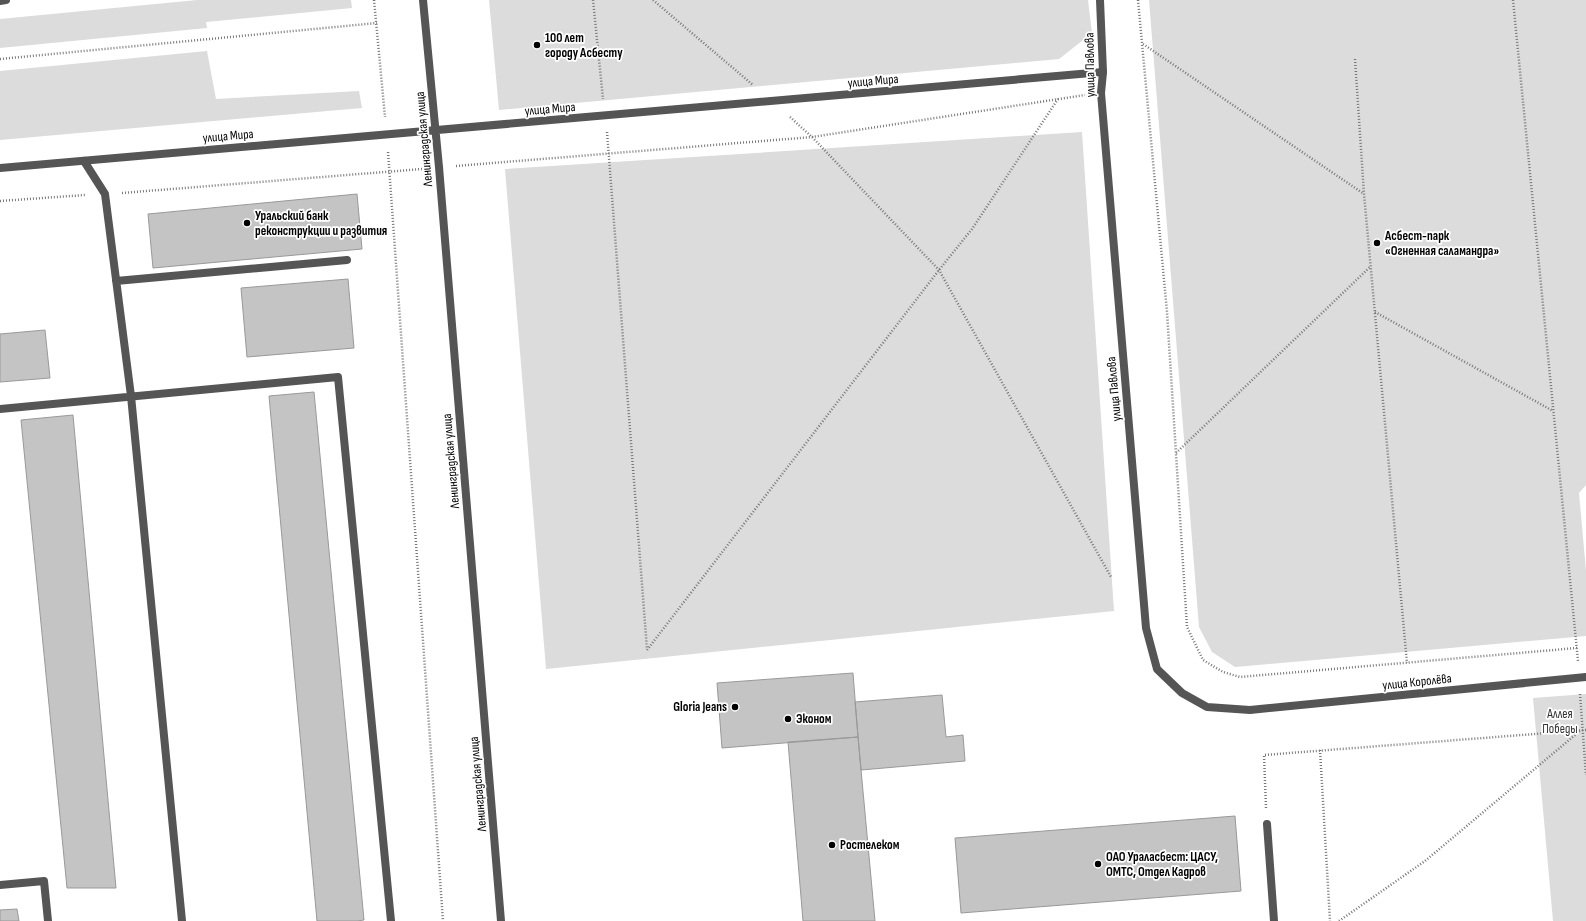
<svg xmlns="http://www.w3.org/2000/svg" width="1586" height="921" viewBox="0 0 1586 921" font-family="'Sofia Sans Condensed',sans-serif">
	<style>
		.green { fill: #dcdcdc }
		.building { fill: #c4c4c4; stroke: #999 }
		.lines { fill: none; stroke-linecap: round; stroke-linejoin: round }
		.path { stroke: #777; stroke-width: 2.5; stroke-dasharray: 1 2; stroke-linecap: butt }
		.service { stroke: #555; stroke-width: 8 }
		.minor { stroke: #555; stroke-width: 8 }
		.tertiary { stroke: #555; stroke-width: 8 }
		.poi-dot { fill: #000; stroke: #fff; stroke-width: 1.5 }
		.labels { text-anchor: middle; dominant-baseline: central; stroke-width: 3.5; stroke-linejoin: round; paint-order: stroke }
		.poi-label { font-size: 13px; font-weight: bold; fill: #000; stroke: #fff; text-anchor: start }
		.street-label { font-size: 13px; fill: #000; stroke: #fff }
		.park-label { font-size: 13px; fill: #333; stroke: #fff }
	</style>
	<rect width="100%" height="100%" fill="#fff"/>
	<path class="green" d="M197 0H351L352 8 206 22 207 28 0 48V19Z
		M489 0H1088L1092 33 1059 59 499 110Z
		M1149 0H1586V485L1579 493 1586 571V636L1235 667 1212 652 1199 627Z
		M207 51 216 99 359 91 362 108 0 140V71Z
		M1082 132 1114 611 546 669 505 169Z
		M1586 694V921H1553L1533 698Z"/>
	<path class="building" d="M357 194 362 249 153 268 148 214Z
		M348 279 354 348 247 357 241 288Z
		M45 330 50 378 0 382V334Z
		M314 392 364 920 357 921H317L269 396Z
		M73 415 116 888H67L21 420Z
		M853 673 858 737 722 748 717 683Z
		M942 695 946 737 963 735 965 761 861 770 855 702Z
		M858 737 875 921H803L788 742Z
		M1235 816 1241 891 961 913 955 838Z
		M17 909 19 921H0V910Z"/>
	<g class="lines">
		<path class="path" d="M374 0 385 117
			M593 0 603 99
			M653 0 753 85
			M1138 0 1167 312 1187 627 1203 660 1223 672 1240 677 1577 648
			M1513 0 1578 661
			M1143 44 1364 194
			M0 59 377 23
			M1355 59 1364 194 1407 663
			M790 117 812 137 939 270 1111 577
			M607 132 647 649
			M388 152 443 921
			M456 166 812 137 1085 95
			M122 193 422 169
			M0 201 85 195
			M1375 312 1553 411
			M1176 453 1370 267
			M647 650 939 270 972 229 1058 99
			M1580 694 1586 775
			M1320 750 1330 921
			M1266 808 1264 755 1586 730
			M1339 921 1425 861 1581 730"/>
		<path class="service" d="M84 161 105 194 131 396 182 921
			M116 281 347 260
			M0 409 338 377 391 921
			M1267 824 1274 921
			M0 885 44 881 48 921"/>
		<path class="minor" d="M423 0 439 167 501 921
			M0 1 6 0
			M0 168 1103 72"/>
		<path class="tertiary" d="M1100 0 1103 72 1101 93 1146 628 1157 669 1182 693 1207 707 1250 710 1586 677"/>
	</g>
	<g class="poi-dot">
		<circle cx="537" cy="45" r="4"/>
		<circle cx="247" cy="223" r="4"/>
		<circle cx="1377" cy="243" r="4"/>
		<circle cx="735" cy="707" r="4"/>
		<circle cx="788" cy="719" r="4"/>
		<circle cx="832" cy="845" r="4"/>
		<circle cx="1098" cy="864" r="4"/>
	</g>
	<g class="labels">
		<g class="poi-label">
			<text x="545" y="38">100 лет<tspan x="545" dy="15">городу Асбесту</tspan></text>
			<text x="255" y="216">Уральский банк<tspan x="255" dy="15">реконструкции и развития</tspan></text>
			<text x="1385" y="236">Асбест-парк<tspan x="1385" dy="15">«Огненная саламандра»</tspan></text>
			<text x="727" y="707" text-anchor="end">Gloria Jeans</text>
			<text x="796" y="719">Эконом</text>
			<text x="840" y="845">Ростелеком</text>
			<text x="1106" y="857">ОАО Ураласбест: ЦАСУ,<tspan x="1106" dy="15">ОМТС, Отдел Кадров</tspan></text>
		</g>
		<g class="street-label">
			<text transform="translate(1090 65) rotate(-91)">улица Павлова</text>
			<text transform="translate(873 81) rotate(-5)">улица Мира</text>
			<text transform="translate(550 109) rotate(-5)">улица Мира</text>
			<text transform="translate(228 136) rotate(-5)">улица Мира</text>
			<text transform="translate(424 139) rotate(-95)">Ленинградская улица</text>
			<text transform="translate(1114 389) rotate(-95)">улица Павлова</text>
			<text transform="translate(451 461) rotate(-95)">Ленинградская улица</text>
			<text transform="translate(1417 682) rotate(-6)">улица Королёва</text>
			<text transform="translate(478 784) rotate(-95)">Ленинградская улица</text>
		</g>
		<g class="park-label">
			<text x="1560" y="714">Аллея<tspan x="1560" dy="15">Победы</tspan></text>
		</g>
	</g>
</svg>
